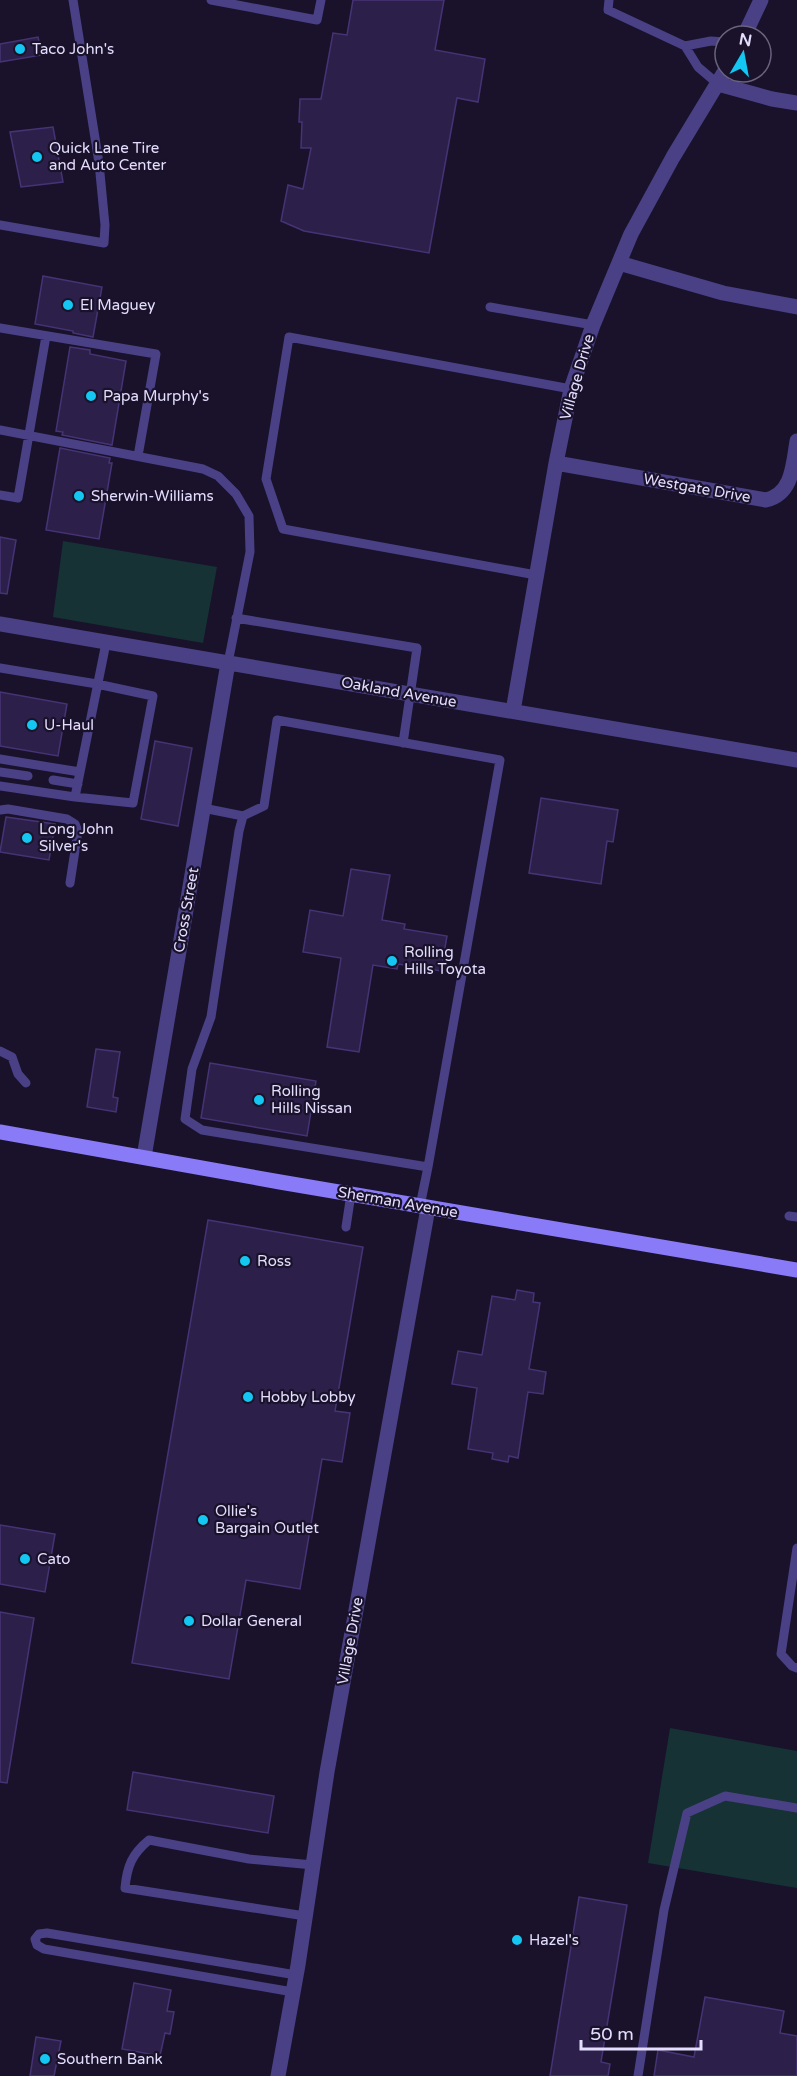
<svg xmlns="http://www.w3.org/2000/svg" width="797" height="2076" viewBox="0 0 797 2076" font-family="'Varela Round',sans-serif">
	<style>
		.green { fill: #163234 }
		.building { fill: #2c204a; stroke: #463375; stroke-width: 1.5 }
		.lines { fill: none; stroke-linecap: round; stroke-linejoin: round }
		.lane { stroke: #4a4086; stroke-width: 9 }
		.street { stroke: #4a4086; stroke-width: 15 }
		.secondary { stroke: #897af8; stroke-width: 15 }
		.poi-dot { fill: #14c6f2; stroke: #19122a; stroke-width: 2 }
		.labels { text-anchor: middle; dominant-baseline: central; stroke-width: 4.5; stroke-linejoin: round; paint-order: stroke }
		.poi-label { font-size: 15px; fill: #e4ddfd; stroke: #19122a; text-anchor: start }
		.street-label { font-size: 15px; fill: #e4ddfd; stroke: #19122a }
	</style>
	<rect width="100%" height="100%" fill="#19122a"/>
	<path class="green" d="M63 541 217 567 203 643 53 617Z
		M670 1728 797 1751V1888L648 1863Z"/>
	<path class="building" d="M353 0H444L435 50 485 59 478 102 457 98 429 253 304 231 281 221 288 185 303 189 311 148H301L302 122H299L300 99H321L333 33 347 35Z
		M38 37 42 55 0 62V44Z
		M53 127 63 182 21 187 10 132Z
		M43 276 102 287 93 337 73 333V331L35 324Z
		M70 347 90 350V354L126 361 112 445 62 435 63 432 56 431Z
		M60 448 110 458 109 463H112L99 539 46 530Z
		M0 537 16 540 7 594 0 593Z
		M0 692 67 704 58 756 0 746Z
		M155 741 192 748 178 826 141 819Z
		M541 798 618 810 613 842 607 841 601 884 529 873Z
		M6 817 55 824 49 860 0 852Z
		M351 869 390 875 382 920 405 924 404 929 447 936 441 971 398 964 397 969 373 965 359 1052 327 1047 341 958 303 952 310 910 343 916Z
		M96 1049 120 1052 113 1097 118 1098 116 1112 87 1107Z
		M210 1063 316 1081 307 1136 201 1118Z
		M208 1220 363 1247 335 1411 350 1413 342 1462 322 1459 300 1589 246 1580 229 1679 132 1663Z
		M517 1290 534 1293 533 1302 540 1303 529 1369 546 1372 543 1394 528 1392 518 1458 509 1456 508 1462 492 1459 493 1453 468 1449 477 1388 452 1384 458 1351 482 1355 492 1296 515 1300Z
		M0 1525 55 1534 45 1592 0 1584Z
		M0 1612 34 1618 7 1783 0 1782Z
		M133 1772 274 1796 268 1833 127 1810Z
		M579 1897 627 1905 601 2062 610 2064 608 2076H550Z
		M134 1983 171 1990 167 2011 174 2012 170 2034 165 2033 160 2056 122 2049Z
		M705 1997 784 2011 780 2033 797 2036V2076H654L658 2050 694 2057Z
		M36 2037 61 2041 54 2076H30Z"/>
	<g class="lines">
		<path class="lane" d="M211 0 317 20 321 0
			M609 0 608 10 685 46 698 67 718 84
			M685 46 711 41 725 42
			M0 225 104 243 105 225 99 163 73 0
			M490 307 593 325
			M0 328 156 354 138 456
			M0 430 203 469 218 476 236 494 249 516 250 552 228 663
			M0 495 18 498 46 336
			M536 575 283 529 266 479 289 337 571 389
			M236 618 417 648 403 743
			M0 668 97 684 153 696 133 803 75 797
			M0 759 80 772
			M0 772 28 776
			M53 780 78 784
			M0 786 75 797 106 643
			M203 808 243 816
			M0 810 8 809 67 819 75 824 78 831 70 883
			M0 1051 12 1057 18 1074 26 1083
			M420 1206 428 1167 500 760 277 720 264 806 243 816 239 831 211 1017 192 1069 185 1119 202 1130 428 1167
			M789 1216 797 1217
			M346 1227 351 1194
			M797 1548 781 1654 792 1666 797 1668
			M305 1916 125 1888C127 1866 132 1854 149 1840L249 1859 313 1865
			M293 1992 44 1949 37 1945 35 1939 39 1934 47 1933 296 1975
			M638 2076 664 1910 687 1813 725 1796 797 1808"/>
		<path class="street" d="M744 36 761 0
			M718 84 772 99 797 103
			M619 263 723 293 797 307
			M556 463 766 500C793 494 793 464 797 441
			M0 624 797 760
			M513 711 556 463 571 389 593 325 631 234 673 157 725 71
			M144 1157 228 663
			M278 2076 298 1965 327 1772 428 1208"/>
		<path class="secondary" d="M0 1132 280 1182 797 1270"/>
	</g>
	<g class="poi-dot">
		<circle cx="20" cy="49" r="6"/>
		<circle cx="37" cy="157" r="6"/>
		<circle cx="68" cy="305" r="6"/>
		<circle cx="91" cy="396" r="6"/>
		<circle cx="79" cy="496" r="6"/>
		<circle cx="32" cy="725" r="6"/>
		<circle cx="27" cy="838" r="6"/>
		<circle cx="392" cy="961" r="6"/>
		<circle cx="259" cy="1100" r="6"/>
		<circle cx="245" cy="1261" r="6"/>
		<circle cx="248" cy="1397" r="6"/>
		<circle cx="203" cy="1520" r="6"/>
		<circle cx="25" cy="1559" r="6"/>
		<circle cx="189" cy="1621" r="6"/>
		<circle cx="517" cy="1940" r="6"/>
		<circle cx="45" cy="2059" r="6"/>
	</g>
	<g class="labels">
		<g class="poi-label">
			<text x="32" y="49">Taco John's</text>
			<text x="49" y="148">Quick Lane Tire<tspan x="49" dy="17">and Auto Center</tspan></text>
			<text x="80" y="305">El Maguey</text>
			<text x="103" y="396">Papa Murphy's</text>
			<text x="91" y="496">Sherwin-Williams</text>
			<text x="44" y="725">U-Haul</text>
			<text x="39" y="829">Long John<tspan x="39" dy="17">Silver's</tspan></text>
			<text x="404" y="952">Rolling<tspan x="404" dy="17">Hills Toyota</tspan></text>
			<text x="271" y="1091">Rolling<tspan x="271" dy="17">Hills Nissan</tspan></text>
			<text x="257" y="1261">Ross</text>
			<text x="260" y="1397">Hobby Lobby</text>
			<text x="215" y="1511">Ollie's<tspan x="215" dy="17">Bargain Outlet</tspan></text>
			<text x="37" y="1559">Cato</text>
			<text x="201" y="1621">Dollar General</text>
			<text x="529" y="1940">Hazel's</text>
			<text x="57" y="2059">Southern Bank</text>
		</g>
		<g class="street-label">
			<text transform="translate(577 377) rotate(-74)">Village Drive</text>
			<text transform="translate(697 488) rotate(10)">Westgate Drive</text>
			<text transform="translate(399 692) rotate(10)">Oakland Avenue</text>
			<text transform="translate(186 910) rotate(-80)">Cross Street</text>
			<text transform="translate(398 1202) rotate(10)">Sherman Avenue</text>
			<text transform="translate(350 1641) rotate(-80)">Village Drive</text>
		</g>
	</g>
	<g transform="translate(743 54) rotate(10)"><circle r="28" fill="#19122a" stroke="#6a637e" stroke-width="1.5"/>
	<path d="M0-4.5L10 22L0 15L-10 22Z" fill="#14c6f2"/>
	<text y="-9" font-size="16" font-weight="bold" text-anchor="middle" fill="#e4ddfd">N</text>
	</g>
	<path d="M581 2040v9h120v-9" fill="none" stroke="#e4ddfd" stroke-width="3"/>
	<text x="590" y="2040" font-size="18" fill="#e4ddfd" stroke="#19122a" stroke-width="4.5" paint-order="stroke">50 m</text>
</svg>
